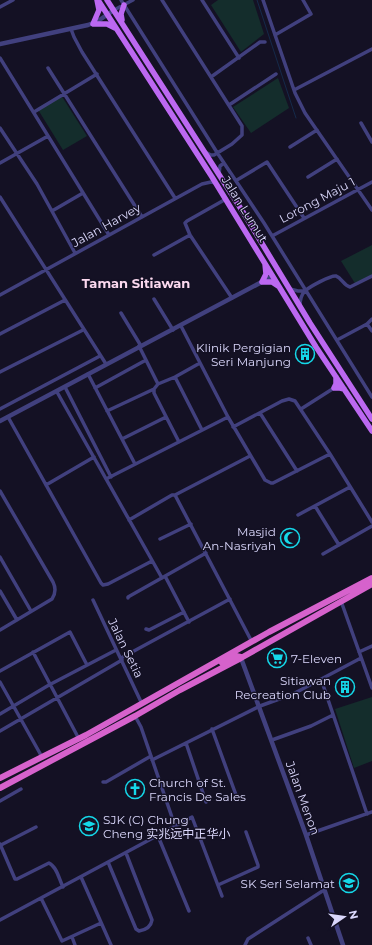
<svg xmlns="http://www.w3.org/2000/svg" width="372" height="945" viewBox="0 0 372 945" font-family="Montserrat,'Noto Sans SC',sans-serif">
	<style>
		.green { fill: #142d2c }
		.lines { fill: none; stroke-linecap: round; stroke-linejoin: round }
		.stream { stroke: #152a4a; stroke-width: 1 }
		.minor { stroke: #41407e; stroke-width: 3.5 }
		.tertiary { stroke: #41407e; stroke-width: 4.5 }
		.primary { stroke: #bc68f1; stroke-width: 5.5 }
		.trunk { stroke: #d662cc; stroke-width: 6 }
		.labels { text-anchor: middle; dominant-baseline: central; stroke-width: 3; stroke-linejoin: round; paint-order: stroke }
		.street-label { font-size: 12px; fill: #dad7fb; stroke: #141124 }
		.poi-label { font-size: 12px; fill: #dad7fb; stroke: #141124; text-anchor: end }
		.neighbourhood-label { font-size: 13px; font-weight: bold; fill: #fcd9ef; stroke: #141124 }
	</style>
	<rect width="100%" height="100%" fill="#141124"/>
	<path class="green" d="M218 0H253L264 34 241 52 211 5Z
		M278 78 289 108 251 133 233 107Z
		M61 95 87 136 63 150 37 108Z
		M372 245V276L356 285 341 261Z
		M372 697V761L354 768 335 709Z"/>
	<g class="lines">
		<path class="stream" d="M257 0 296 118"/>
		<path class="minor" d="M121 0 218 154 264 223 372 397
			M162 0 242 126V135L232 144 214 155H211L205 152
			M202 0 239 58
			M263 0 295 93 305 113 372 210
			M0 7 13 0
			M114 10 133 0
			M71 29 74 37 82 52 175 198
			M275 35 311 14 303 0
			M0 58 109 235
			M48 68 142 217
			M211 77 260 42H265
			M294 90 372 49
			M229 105 276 74
			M34 112 97 74
			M361 123 372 142
			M0 128 37 184 75 253
			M290 147 317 130
			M0 163 48 136
			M219 174 220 166 224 163
			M308 177 337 159
			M237 180 267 162 304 218
			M0 197 106 364
			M226 199 187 221 185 223 190 235 232 298
			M52 211 83 193
			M272 236 372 182
			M154 255 190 235
			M290 289 298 291H304
			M0 295 202 184 211 182 216 183
			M154 299 173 330
			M300 306C300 300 301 295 305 291 309 287 331 275 336 276 342 278 343 285 350 287L372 276
			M121 313 141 346
			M367 324 372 331
			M181 326 228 417 265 480 271 483H273L330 454
			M0 334 65 300
			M337 340 367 324 372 319
			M139 346 158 384
			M0 372 83 330
			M88 374 135 464
			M175 377 202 430
			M65 387 111 477
			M95 388 146 360
			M154 389V393L179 442
			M57 392 162 578
			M0 409 100 356
			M301 409 334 388
			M107 411 154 389 158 384 175 377 200 363
			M260 413 297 471
			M8 417 101 583 103 585 108 584 152 561
			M233 427 282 401 289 399 295 401 330 454 372 522
			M122 439 166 417
			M106 479 228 417
			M46 485 94 457
			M0 491 53 582C56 588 56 593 52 599L0 630
			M175 495 252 642
			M315 506 339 545
			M298 515 350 487
			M129 520 172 495H175L250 456
			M160 539 191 524
			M323 554 372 526
			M0 557 31 611
			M165 576 189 622
			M0 591 17 620
			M128 598V597L206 553
			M93 600 142 704
			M341 601 372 688
			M146 629 149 630 184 612
			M33 652 79 739
			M359 652 372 646
			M121 658 230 599
			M0 671 70 632 87 665
			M321 679 367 814
			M0 682 42 757
			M0 714 49 685 116 650
			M135 716 141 727 175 826
			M212 729 236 795
			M0 731 122 660
			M272 740 311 726 333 715
			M186 743 206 802
			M152 760 260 706 293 694 361 658
			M103 782H106L151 756
			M0 801 21 789
			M306 835 372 812
			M158 836 189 911
			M0 844 15 879H17L49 863C57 867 59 879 63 887
			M1 845 36 827
			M108 862 136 929 139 931C145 930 151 927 152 920L126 853
			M81 877 111 945
			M218 885 258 867V865L246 832
			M41 898 62 941 101 923
			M0 920 192 817 222 896
			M72 937 75 945
			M308 938 311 945
			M245 945 248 939 324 890"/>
		<path class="tertiary" d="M0 44 88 25 98 21 114 10
			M0 421 273 276
			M241 658 306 835 343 945"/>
		<path class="primary" d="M97 0 99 10 93 24H107L115 28
			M98 0 212 177 316 347 372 431
			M107 0 243 212 310 323 372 419
			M122 20 121 14 124 5
			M265 264 266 274 262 282H272L278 286
			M336 377V384L334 388H340L344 389"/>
		<path class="trunk" d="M222 663 236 656 241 657
			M0 778 86 735 269 632 372 578
			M0 788 135 716 180 690 241 658 372 584"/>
	</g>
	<defs>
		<symbol id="building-ring" viewBox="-11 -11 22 22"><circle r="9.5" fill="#141124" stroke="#15d8e9" stroke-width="1.5"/><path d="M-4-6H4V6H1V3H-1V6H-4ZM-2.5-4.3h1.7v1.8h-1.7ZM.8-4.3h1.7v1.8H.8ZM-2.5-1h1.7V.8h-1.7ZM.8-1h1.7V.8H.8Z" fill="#15d8e9"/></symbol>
		<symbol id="mosque-ring" viewBox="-11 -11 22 22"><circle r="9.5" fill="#141124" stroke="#15d8e9" stroke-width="1.5"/><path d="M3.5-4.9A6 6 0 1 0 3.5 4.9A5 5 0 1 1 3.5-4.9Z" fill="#15d8e9"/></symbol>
		<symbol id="supermarket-ring" viewBox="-11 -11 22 22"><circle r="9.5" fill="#141124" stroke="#15d8e9" stroke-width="1.5"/><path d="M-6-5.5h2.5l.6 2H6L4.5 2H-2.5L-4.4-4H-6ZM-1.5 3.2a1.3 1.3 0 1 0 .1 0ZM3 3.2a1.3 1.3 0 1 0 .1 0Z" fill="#15d8e9"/></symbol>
		<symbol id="church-ring" viewBox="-11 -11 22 22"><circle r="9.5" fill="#141124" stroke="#15d8e9" stroke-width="1.5"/><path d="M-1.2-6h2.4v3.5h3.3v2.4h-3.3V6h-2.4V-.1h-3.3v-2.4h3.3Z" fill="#15d8e9"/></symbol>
		<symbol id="school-ring" viewBox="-11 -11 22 22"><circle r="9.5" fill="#141124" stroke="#15d8e9" stroke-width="1.5"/><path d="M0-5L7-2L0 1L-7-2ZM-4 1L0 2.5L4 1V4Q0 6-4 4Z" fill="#15d8e9"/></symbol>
	</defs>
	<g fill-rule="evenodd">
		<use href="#building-ring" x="294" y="343" width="22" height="22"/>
		<use href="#mosque-ring" x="279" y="527" width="22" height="22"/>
		<use href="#supermarket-ring" x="266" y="647" width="22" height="22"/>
		<use href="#building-ring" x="334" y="676" width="22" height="22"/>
		<use href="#church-ring" x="124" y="778" width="22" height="22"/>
		<use href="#school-ring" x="78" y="815" width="22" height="22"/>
		<use href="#school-ring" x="338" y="872" width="22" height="22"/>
	</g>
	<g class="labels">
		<g class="street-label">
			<text transform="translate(317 200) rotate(-28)">Lorong Maju 1</text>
			<text transform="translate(245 209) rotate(58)">Jalan Lumut</text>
			<text transform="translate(106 225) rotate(-29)">Jalan Harvey</text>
			<text transform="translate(126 648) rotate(64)">Jalan Setia</text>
			<text transform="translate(303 798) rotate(70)">Jalan Menon</text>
		</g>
		<g class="poi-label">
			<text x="291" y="347">Klinik Pergigian<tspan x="291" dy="14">Seri Manjung</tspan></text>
			<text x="276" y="531">Masjid<tspan x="276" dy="14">An-Nasriyah</tspan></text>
			<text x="291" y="658" text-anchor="start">7-Eleven</text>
			<text x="331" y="680">Sitiawan<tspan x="331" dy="14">Recreation Club</tspan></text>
			<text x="149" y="782" text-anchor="start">Church of St.<tspan x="149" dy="14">Francis De Sales</tspan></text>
			<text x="103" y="819" text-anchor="start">SJK (C) Chung<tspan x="103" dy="14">Cheng 实兆远中正华小</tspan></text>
			<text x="335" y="883">SK Seri Selamat</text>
		</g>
		<g class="neighbourhood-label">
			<text x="136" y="283">Taman Sitiawan</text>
		</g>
	</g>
	<g transform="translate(344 917) rotate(77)" stroke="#141124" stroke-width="3" paint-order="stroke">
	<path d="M0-3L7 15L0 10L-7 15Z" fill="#dad7fb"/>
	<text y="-6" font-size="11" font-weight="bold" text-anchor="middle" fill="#dad7fb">N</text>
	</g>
</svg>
